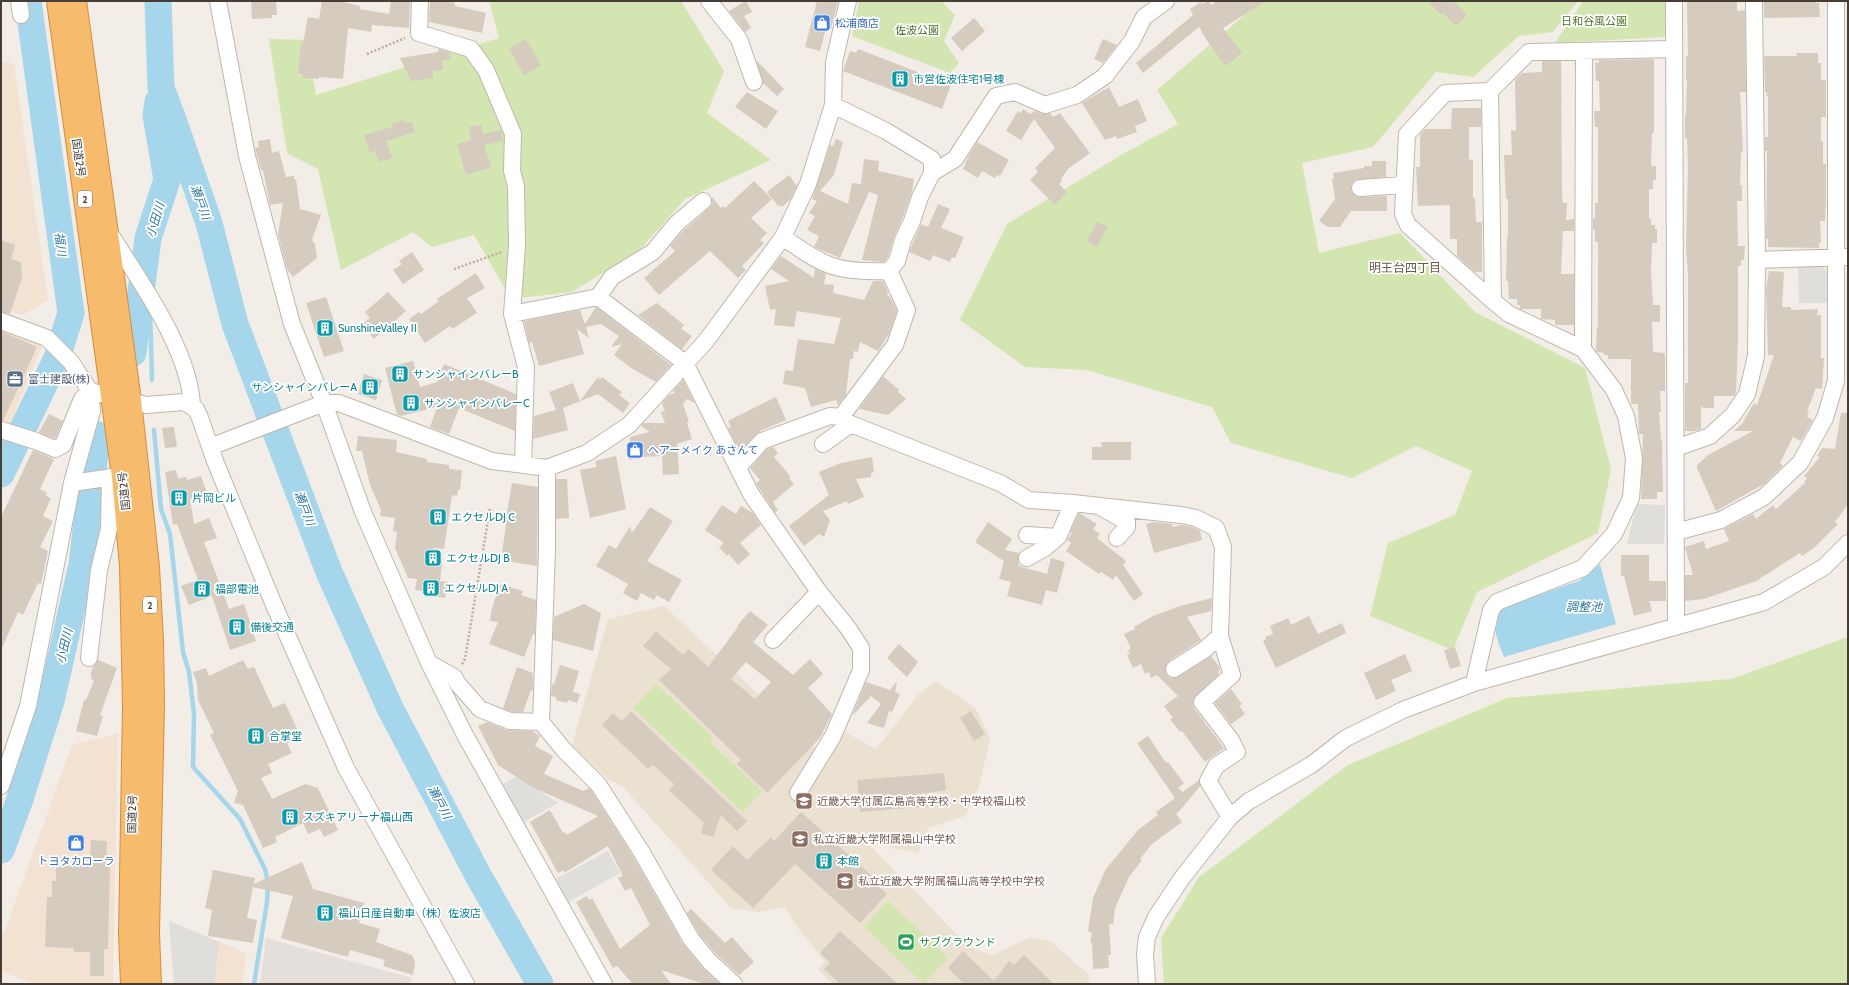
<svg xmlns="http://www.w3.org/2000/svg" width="1849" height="985" viewBox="0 0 1849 985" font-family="Cabin,'Noto Sans JP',sans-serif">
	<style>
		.commercial { fill: #f3e2d2 }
		.industrial { fill: #e4dfdb }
		.education { fill: #ebe1d1 }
		.green { fill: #d3e5b1 }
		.parking { fill: #e0dedb }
		.water { fill: #a5d6ec }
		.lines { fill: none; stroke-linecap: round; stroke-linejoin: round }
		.stream { stroke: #a5d6ec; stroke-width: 4.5 }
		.river { stroke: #a5d6ec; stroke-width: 27 }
		.building { fill: #d6cbbf; fill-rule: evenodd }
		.minor-casing { stroke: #c0b7ac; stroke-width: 18 }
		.highway-casing { stroke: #d58e3d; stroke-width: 24 }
		.path { stroke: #beae9b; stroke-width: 2.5; stroke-dasharray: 2 2; stroke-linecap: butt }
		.minor { stroke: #fff; stroke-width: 16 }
		.highway { stroke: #f6bb6d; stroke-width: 22 }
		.labels { text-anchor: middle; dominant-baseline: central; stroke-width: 3.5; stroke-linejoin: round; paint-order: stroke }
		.shield { fill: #fff; stroke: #7d7772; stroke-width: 1 }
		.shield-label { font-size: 10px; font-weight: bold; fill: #453d36 }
		.park-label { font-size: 11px; fill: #4e732c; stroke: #fff }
		.shop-label { font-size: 11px; fill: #366cbe; stroke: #fff; text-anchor: start }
		.culture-label { font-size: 11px; fill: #0d838f; stroke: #fff; text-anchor: start }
		.street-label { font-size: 11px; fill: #453d36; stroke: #fff }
		.service-label { font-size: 11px; fill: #4e5e75; stroke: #fff; text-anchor: start }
		.education-label { font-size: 11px; fill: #785e54; stroke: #fff; text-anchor: start }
		.leisure-label { font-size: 11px; fill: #27864d; stroke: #fff; text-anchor: start }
		.water-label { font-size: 12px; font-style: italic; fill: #31799c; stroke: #fff }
		.neighbourhood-label { font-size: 12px; fill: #675a4e; stroke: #fff }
	</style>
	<rect width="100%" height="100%" fill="#f2ede6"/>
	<path class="commercial" d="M1 62 14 64 48 300 23 315 1 309Z
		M1 317 47 333 9 427 1 425Z
		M118 733 113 984H35L1 971V941L72 745Z
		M169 921 247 953 242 984H174Z"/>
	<path class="industrial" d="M266 938 412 978 410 984H260Z"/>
	<path class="education" d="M664 606 821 753 829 757 845 732 876 749 918 695 936 681 976 709 990 738 979 787 965 816 928 828 918 853 868 843 969 947 993 955 1030 937 1050 941 1088 974 1089 984H833L818 969 825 962 795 924 785 907 758 912 731 908 623 787 609 780 572 745 608 619Z"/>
	<path class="green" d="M489 1H681L724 71 707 113 771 160 685 199 639 251 572 292 511 299 474 235 432 247 413 232 341 270 318 169 287 153 269 39 306 40 316 95 499 38Z
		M859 1H941L955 15 944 41 959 63 950 73 852 36Z
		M1261 1H1578L1553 32 1519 36 1473 77 1436 72 1373 147 1302 163 1319 253 1400 233 1475 312 1585 368 1611 469 1598 533 1477 592 1453 650 1370 616 1388 543 1455 515 1472 471 1416 446 1352 478 1231 443 1212 407 1087 370 1025 367 960 320 1007 224 1123 154 1178 124 1157 90Z
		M1583 1H1665V37L1555 43Z
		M1848 637V984H1164L1161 938 1199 877 1348 765 1507 698 1731 679Z
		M656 684 713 737 710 742 762 791 743 812 633 708Z
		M888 901 948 957 924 984 864 927Z"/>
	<path class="parking" d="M1798 265H1821L1828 274 1829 303H1799Z
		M1637 504 1665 505 1664 544H1627Z
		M517 776 558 803 520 824 499 787Z
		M608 851 620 873 565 904 552 881Z
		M169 921 219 942 214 984H174Z"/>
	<path class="water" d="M1600 564 1616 624 1504 657C1497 638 1488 623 1505 606L1579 581Z"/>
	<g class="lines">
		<path class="stream" d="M146 251 148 284
			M150 308 152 380
			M154 430 161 509 170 534 183 652 189 672 194 714 193 767 240 819 265 869 268 883 267 902 254 984"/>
		<path class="river" d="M158 1 161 88 171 114 209 223 235 324 329 572 390 708 479 877 540 984
			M133 353 148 238 167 180 156 115 158 102
			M1 474 57 358 71 313 28 1
			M1 850 19 802 51 701 82 565 97 435"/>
	</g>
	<path class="building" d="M251 1H276L277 15H272V18L252 19Z
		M322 1H339L360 6V9L389 14 391 1 410 2 409 28 372 25 371 32 348 28 343 79 319 77V79L303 78V74L298 73 301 43H303L308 17 319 19Z
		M430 1H444L455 3V6L486 13 482 33 429 22Z
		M746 1 752 12 744 16 751 28 745 32 729 11Z
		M817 1H838L831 29 826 28 820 51 805 47Z
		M1209 1 1211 5 1218 1H1266L1223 28 1242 53 1226 66 1209 44 1199 27 1143 73 1136 63 1193 15 1190 9 1201 2 1202 4Z
		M1428 1H1454L1467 15 1456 26 1443 13 1441 15Z
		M1687 1H1737V11L1745 10 1746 92H1740L1743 152H1741L1740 185H1742V201H1737L1738 246H1745L1744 260H1741V266H1738V339L1736 393 1734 396H1714V408H1703L1701 406V429L1695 431H1685V383H1688V274L1686 247 1688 168 1687 138H1685V114H1686L1687 80H1686V56H1688Z
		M1764 1H1816V3H1819L1820 17 1764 18Z
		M974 18 985 31 962 51 951 38Z
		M526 39 541 65 524 75 509 49Z
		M1103 39 1117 45 1103 63 1094 59Z
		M438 49 450 52 451 59 442 61 443 70 433 71V78L411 81 400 58 438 52Z
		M858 49 951 85 942 109 843 71 850 51 856 53Z
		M1796 53H1818V63H1821V80H1826V117H1821V141H1823V164H1826V203L1825 221H1820L1821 243H1819V248L1768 247V239H1766L1767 151H1765V137H1768V96H1766L1767 92H1765L1764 56H1797Z
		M1654 59V133H1652L1651 166H1656V180H1653V189H1649V219H1651V225H1655V229H1657V243H1652L1651 271 1653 305H1660V322H1652L1653 352 1665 353V391H1660L1661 412H1659L1661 440H1662L1663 492H1657V499H1641L1643 434H1639L1638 404H1631V359H1608V355H1604V353L1598 352 1596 351 1597 327H1598V242H1595V230H1593V218H1595V203H1598V127H1595L1594 111H1600L1599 81H1596L1595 63H1599V60Z
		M756 60 784 89 777 96 763 83Z
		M1542 61H1561L1562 194 1563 203H1567L1566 220 1574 219V231H1563L1561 274H1574V325H1555V320L1541 319V309H1520V305H1517V299H1509L1508 281H1506L1507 237H1508V199H1506L1504 155H1512L1511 130 1516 131 1515 80 1522 73 1542 72Z
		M1109 87 1119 107 1138 99 1147 121 1135 126 1137 132 1117 139 1116 136 1105 140 1082 103Z
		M747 92 778 111 766 129 735 107Z
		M1452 108H1481V127H1469V160L1473 159V198H1475L1476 222H1482V272H1475L1457 256V239H1450V205L1418 206 1416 167H1420V134L1425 129H1451Z
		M1023 109 1030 114 1035 111 1042 114 1050 113 1053 117 1060 113 1090 153 1068 169 1061 179 1062 181 1059 184 1067 192 1055 205 1030 180 1038 172 1035 168 1055 148 1034 119 1021 140 1006 131 1018 111 1021 113Z
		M404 120 405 124 412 122 415 132 386 141 392 158 379 162 375 151 370 153 364 135 392 127 391 124Z
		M482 125 483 134 501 130 503 141 484 145 491 167 466 175 457 144 471 140 469 127Z
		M270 139 272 153 279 151 286 177 294 176V180L296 179 300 209 321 215 312 240 315 244 317 258 293 277 287 269 278 234 283 203 270 205 263 170H261L255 148 259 147 258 141Z
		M836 139 843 142 834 175 820 191 848 204 852 183 861 184 864 159 879 161 878 171 914 179 912 192 903 217 894 237 888 257 884 262 862 260 878 195 869 192 840 258 814 247 819 236 807 230 815 216 809 213 817 201 812 199 830 145 833 146Z
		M977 142 1009 160 1000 176 997 175 995 178 982 171 978 178 963 169 968 157Z
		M1372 161H1386V177L1355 180 1351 184V189L1355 196 1360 197 1387 196V211H1351L1340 227H1328L1319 221 1335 199 1332 179 1334 178 1333 173 1364 168V166H1372Z
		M789 175 797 186 790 200 782 207 780 205 779 207 767 192Z
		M754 181 772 199 751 218 767 233 760 240 764 243 742 266 746 270 738 278 710 251 659 295 644 278 675 251 670 246 683 231 709 208 712 204V197L721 208 723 206 725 208Z
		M938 204 950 209 941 228 964 237 955 258 952 257 950 262 933 255 930 261 909 252 921 224 928 227Z
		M1097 222 1108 227 1097 247 1087 241Z
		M1 240 15 245 11 259 21 262 22 278 10 314 1 312Z
		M412 252 424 270 403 284 393 270 402 264 399 261Z
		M781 256 814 278 815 269 826 274 824 284 834 285 833 293 864 300 873 281H883L888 292 887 295 890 297 897 311 889 334 878 351 860 342 858 352 854 351 853 359H850L846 395 838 405 836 400 811 407 805 388 783 384 785 370 793 371 798 339 834 344 841 318 797 311 794 327 774 325 776 309 770 310 765 286 789 281 771 269Z
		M1769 271 1784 272 1782 307H1791V310L1818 309 1817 315H1821V358H1824L1822 389 1816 388 1807 411 1809 412 1807 417 1813 420 1801 441 1793 437 1780 463 1783 466 1764 484 1716 511 1697 468V465L1708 455 1753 431H1734L1745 421 1744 420 1754 403 1757 405 1774 355H1768L1766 289Z
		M476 273 485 288 467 298 477 313 452 329 450 326 425 343 409 319 419 312 421 314 439 301 437 299Z
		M388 292 406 311 374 339 362 324 370 318 365 312Z
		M326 297 344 351 324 357 306 303Z
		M657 303 684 325 681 329 692 336 682 349 638 315Z
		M596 307 671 365 656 382 631 368 614 355 622 344 611 347 619 336 601 324 586 327 589 338 577 329 584 354 539 366 532 342 529 343 524 321 580 310 585 324Z
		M1 331 37 347 3 421H1Z
		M413 361 420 387 437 382 444 364 516 394 515 431 459 408 449 434 430 427 437 407 401 416 397 415 385 368Z
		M364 374 382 380 376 400 358 394Z
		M883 376 899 390 898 392 906 399 888 415 859 409Z
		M598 377 600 380 602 377 619 390 622 392 619 395 630 403 623 413 598 394 558 410 563 408 568 430 533 439 534 416 556 410 549 392 573 383 580 401Z
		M683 380 695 403 687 399 683 404 689 422 687 423 692 439 677 444 679 474 663 475 662 456 643 457 629 460 626 444 630 443V437L650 432 641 426 643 423H665L661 412 665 411 662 403 669 395 675 393 673 391Z
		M776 397 786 420 760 431 740 451 728 428 731 427 728 421Z
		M1841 413H1848V504L1835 522 1838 524 1814 548 1802 556 1800 553 1756 581 1704 599 1685 601V575H1693L1685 547 1704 541 1706 549 1729 541 1724 529 1753 514 1756 519 1773 505 1776 509 1805 483 1804 482 1807 478 1804 476 1820 457 1817 456 1822 448 1835 449Z
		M49 414 63 421 55 439 39 432Z
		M174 427 177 447 165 448 162 428Z
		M358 436 397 440 396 452 427 459V462L449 465V469L462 470 460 490H458L457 496 452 495 444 549 434 548 431 560 442 563 440 581 448 582 445 598 422 594 423 591 415 590 417 579 408 578 395 548 397 532 393 531 395 518 380 516 381 510 370 485 362 451H356Z
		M1101 442H1131V460H1092V447H1102Z
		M773 447 778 453 774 457 791 477 789 478 794 484 773 502 778 510 775 513 756 483 760 480 750 468 767 449Z
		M33 450 54 459 40 489 47 493 46 496 51 498 43 516 53 521 40 547 48 551 41 584 38 583 23 615 18 612 1 650V517Z
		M616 456 626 509 590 518 580 470 597 467 595 461Z
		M872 457 874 472 871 473V477L856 479 864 497 848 504 847 501 823 511 830 520 824 537 819 534 804 546 789 526 829 495 819 472 841 463Z
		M176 470 178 478 187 477V480L201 476 207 493 190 499 194 524 209 518 217 538 204 542 216 574 229 609 244 604 256 641 230 650 212 596 189 605 181 586 198 580 177 524 173 525 165 472Z
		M556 479H567L569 518 556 519Z
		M512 483 538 487 537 566 501 560 506 525 505 524Z
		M722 505 736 514 741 506 753 513 761 525 740 543 750 554 738 565 729 554 727 556 719 547 724 543 705 530Z
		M650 507 673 521 647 561 682 580 669 602 657 595 654 600 641 593 637 601 623 593 628 584 596 566 609 545 616 549 630 526 632 533Z
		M1079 513 1097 524 1093 529 1100 534 1097 538 1126 561 1123 565 1143 594 1134 601 1116 575 1113 580 1101 572 1099 574 1066 551 1071 543 1067 540 1072 533 1070 532Z
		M988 522 1012 539 1005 550 1019 553 1018 558 1019 566 1047 574 1051 558 1065 562 1057 593 1046 590 1042 605 1007 596 1011 582 999 579 1004 561 975 542Z
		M1154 522 1172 524 1173 527 1181 525 1193 527 1200 531 1202 540 1154 553 1146 524Z
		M1621 555H1649V581H1666V601H1649L1652 611 1634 616 1624 576H1621Z
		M499 584 523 591 521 595 536 600 535 634H533L524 657 489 644 498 622 490 621 491 613Z
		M1212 598 1211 611 1187 617 1201 640 1169 661 1165 669 1169 677 1175 678 1211 656 1219 666 1220 670 1218 672 1219 674 1193 699 1194 708 1224 748 1205 762 1182 731 1180 732 1170 719 1173 718 1164 706 1178 696 1157 675 1151 678 1149 672 1145 674 1141 664 1133 668 1127 655 1130 653 1128 650 1131 648 1124 634 1135 629 1134 627 1153 616 1180 606Z
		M584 604 601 613 593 651 553 640 554 617Z
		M750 611 768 625 753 642 793 675 810 659 823 674 808 688 832 714 820 738 767 793 737 764 741 760 659 680 671 669 643 646 656 631 683 655 689 649 708 667 738 627 737 626ZM746 662 771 682 755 699 731 679Z
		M1309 616 1318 634 1342 623 1346 633 1276 668 1263 641 1266 639 1265 637 1273 634 1270 626 1288 618 1291 625Z
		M899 644 918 662 907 677 887 658Z
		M1455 647 1461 666 1450 669 1444 650Z
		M1405 654 1412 671 1391 680 1396 691 1376 700 1364 673Z
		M98 660 117 668 100 715 103 716 97 736 76 731 84 700H86L94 681 91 679 92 676H90L93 667Z
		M243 660 248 669 254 667 273 708 285 703 301 737 287 743 292 753 268 764 272 773 261 778 272 799 305 784 318 788 338 830 324 837 320 829 308 834 303 823 275 837 277 842 263 848 243 805 234 803 238 791 210 735 214 733 198 700 197 683 193 672 206 668 209 676Z
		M560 665 579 671 573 692 580 694 577 703 568 700 567 703 556 700V697L551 696 552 684 554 685Z
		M517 667 533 673V690H531L523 712H512L503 708Z
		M866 682 890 690 895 683 897 684 895 692 900 694 892 712 889 711 884 728 867 723 881 704 871 696 852 716Z
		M1231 689 1242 704 1239 706 1245 714 1231 724 1215 703Z
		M631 711 747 821 737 831 721 815 713 837 701 833 704 823 669 790 674 784 653 765 648 769 602 725 613 713 622 721Z
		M971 711 985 734 974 741 960 718Z
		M487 722 507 730 532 731 540 736 535 746 553 756 544 774 583 791 589 788 591 790 633 856 683 944 703 968 720 984H704L661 970 671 984H633L617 966 613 968 576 902 587 896 589 900 592 898 620 949 650 925 631 888 625 891 618 878 623 876 608 846 564 873 563 870 558 873 530 822 550 810 563 833 565 832 567 835 598 816 534 788 498 765 478 726Z
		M1148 736 1166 763 1168 762 1184 783 1178 788 1183 792 1199 780 1200 786 1182 808 1176 814 1182 822 1152 844 1140 859 1142 860 1129 877 1115 908 1113 925 1109 924 1111 955H1108L1109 968 1093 969 1092 943H1090L1092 933 1088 931 1093 898 1106 869 1138 830 1158 815 1156 812 1175 798 1137 743Z
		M944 773 946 790 920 794 933 806 860 812 857 780Z
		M801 812 873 877 871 879 887 894 860 923 795 864 753 908 711 870 733 846 747 860 771 837 774 841Z
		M91 840 107 841 106 866 110 867 108 949H104V976H90V952H74V948L45 947 47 897H52V881H56V865L74 866V862H90Z
		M302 862 313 889 364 903 359 923 380 929 376 942 412 955 415 962 413 975 383 966 385 960 350 950 348 957 281 938 293 896 253 887 247 918 257 920 253 943 208 936 212 910 205 908 213 870 255 878 254 884Z
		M691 909 725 943 732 937 754 962 739 975 717 955 699 934 687 913Z
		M840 931 898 984H840L824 969 830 963 820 953Z
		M963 951 994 981 1009 961 1014 965 1024 955 1054 984H964L948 968Z"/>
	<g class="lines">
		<defs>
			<path id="minor" d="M19 1 21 15
				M218 1 247 156 292 324 324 403 363 512 429 663 465 735 604 984
				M420 1 419 33 471 49 486 70 513 134 512 171 516 186 517 246 512 314
				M709 1 739 39 754 82
				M1674 1 1676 626
				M1490 91 1493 301
				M932 173 955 159 996 96 1015 92 1045 105 1077 95 1105 76 1132 41 1144 17 1166 1
				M1360 188 1404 185
				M109 232C139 280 190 350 192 406
				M783 237C824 267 838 273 889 271L897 261 903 240 912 221 920 197 932 173V159L886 131 833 105
				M1757 260 1848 257
				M598 297 612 277 653 252 676 224 703 201
				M1 321 47 338 71 362 90 391 92 411 72 483
				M1583 349 1584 51
				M90 391 146 405 184 402 196 409 200 418 215 461 274 605 346 768 466 984
				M841 417 895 345 907 310 889 271
				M1 430 36 441 55 449 63 445 82 399 90 391
				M823 444 851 424
				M210 447 324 403H339L492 461 547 468 587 453 629 425 706 341 783 237 808 184 833 105 834 62 848 1
				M1676 448 1710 436 1733 415 1747 394 1756 356 1757 260 1754 1
				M523 465 526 367 512 314 598 297 685 363 751 494 819 592 848 628 861 648V670L833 736 798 793
				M738 467 762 441 830 416 841 417 851 424 1000 483 1029 500 1073 503 1181 515 1196 518 1216 528 1223 547 1220 636 1232 675 1202 702 1231 740 1237 752 1216 766 1208 781 1230 817
				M1102 508 1127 522V527L1117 538
				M1676 532 1721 520 1764 497 1800 463 1825 418 1836 381V1
				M1027 535 1058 537
				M1027 558 1045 548 1058 537 1073 503
				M773 640 819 592
				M89 658 99 570 109 529 110 477
				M429 663 454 677 458 684 480 709 510 721 541 722 564 750 598 784 641 851 691 939 710 962 734 984
				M1174 669 1204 650 1220 636
				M1474 683 1491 610 1497 602 1583 568 1614 534 1631 498 1634 458 1626 416 1614 390 1583 349 1509 314 1493 301 1408 225 1403 214 1407 134 1445 93 1490 91 1529 52 1674 49
				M541 722 547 549V468
				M1 786 28 706 72 483 134 474
				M1147 984 1145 954 1147 937 1156 917 1182 878 1230 817 1249 801 1311 765 1346 738 1403 710 1474 683 1764 602 1824 567 1848 543"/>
			<path id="highway" d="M58 1 123 476 131 566 134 706 130 934 132 984
				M75 1 130 401 148 567 152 641 153 704 148 933 150 984"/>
		</defs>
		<use href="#minor" class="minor-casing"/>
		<use href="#highway" class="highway-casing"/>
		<path class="path" d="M367 54 405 38
			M454 269 502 252
			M462 664 465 659 490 508"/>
		<use href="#minor" class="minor"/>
		<use href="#highway" class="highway"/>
	</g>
	<defs>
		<symbol id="shop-square" viewBox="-11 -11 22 22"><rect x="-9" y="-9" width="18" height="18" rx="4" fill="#3f7fe0" stroke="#fff"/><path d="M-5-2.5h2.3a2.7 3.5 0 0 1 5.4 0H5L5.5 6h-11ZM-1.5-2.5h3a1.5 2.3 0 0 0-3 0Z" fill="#fff"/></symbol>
		<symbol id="building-square" viewBox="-11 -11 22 22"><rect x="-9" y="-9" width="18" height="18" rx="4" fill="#0f9aa8" stroke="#fff"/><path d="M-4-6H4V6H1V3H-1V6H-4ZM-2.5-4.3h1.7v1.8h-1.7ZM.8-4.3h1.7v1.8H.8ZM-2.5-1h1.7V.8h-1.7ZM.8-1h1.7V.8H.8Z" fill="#fff"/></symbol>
		<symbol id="office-square" viewBox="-11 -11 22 22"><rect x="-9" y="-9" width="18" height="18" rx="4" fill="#5c6f8a" stroke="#fff"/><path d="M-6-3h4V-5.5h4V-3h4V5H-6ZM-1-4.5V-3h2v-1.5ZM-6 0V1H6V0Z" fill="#fff"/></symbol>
		<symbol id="school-square" viewBox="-11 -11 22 22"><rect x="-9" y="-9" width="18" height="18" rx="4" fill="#8d6e63" stroke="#fff"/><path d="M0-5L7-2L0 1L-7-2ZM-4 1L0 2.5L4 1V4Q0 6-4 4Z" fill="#fff"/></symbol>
		<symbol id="stadium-square" viewBox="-11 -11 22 22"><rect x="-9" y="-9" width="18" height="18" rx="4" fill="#2e9e5b" stroke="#fff"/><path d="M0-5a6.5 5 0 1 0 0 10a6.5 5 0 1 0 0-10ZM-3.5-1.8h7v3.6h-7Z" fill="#fff"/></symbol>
	</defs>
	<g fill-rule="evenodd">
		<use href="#shop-square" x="812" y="13" width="20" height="20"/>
		<use href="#building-square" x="890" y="69" width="20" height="20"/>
		<use href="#building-square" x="315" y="318" width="20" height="20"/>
		<use href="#building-square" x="390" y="364" width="20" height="20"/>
		<use href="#office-square" x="5" y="369" width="20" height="20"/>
		<use href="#building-square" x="360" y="377" width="20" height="20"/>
		<use href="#building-square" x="401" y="393" width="20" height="20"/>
		<use href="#shop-square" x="625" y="440" width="20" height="20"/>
		<use href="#building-square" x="169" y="488" width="20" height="20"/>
		<use href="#building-square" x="428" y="507" width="20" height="20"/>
		<use href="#building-square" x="423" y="548" width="20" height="20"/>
		<use href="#building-square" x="421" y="578" width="20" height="20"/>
		<use href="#building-square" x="192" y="579" width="20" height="20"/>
		<use href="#building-square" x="227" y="617" width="20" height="20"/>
		<use href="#building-square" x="246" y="726" width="20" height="20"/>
		<use href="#school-square" x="794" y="791" width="20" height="20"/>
		<use href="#building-square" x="280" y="807" width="20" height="20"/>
		<use href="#school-square" x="790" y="829" width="20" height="20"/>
		<use href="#shop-square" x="66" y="833" width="20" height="20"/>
		<use href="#building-square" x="814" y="851" width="20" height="20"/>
		<use href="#school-square" x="835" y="871" width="20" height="20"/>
		<use href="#building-square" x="315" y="903" width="20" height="20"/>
		<use href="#stadium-square" x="896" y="932" width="20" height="20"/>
	</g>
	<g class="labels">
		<g class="shield">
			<rect x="78" y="191" width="14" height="16" rx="3"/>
			<rect x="143" y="597" width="14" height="16" rx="3"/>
		</g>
		<g class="shield-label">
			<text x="85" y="199">2</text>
			<text x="150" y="605">2</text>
		</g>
		<g class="park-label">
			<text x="1594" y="21">日和谷風公園</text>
			<text x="917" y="30">佐波公園</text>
		</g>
		<g class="shop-label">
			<text x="835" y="23">松浦商店</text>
			<text x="648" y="450">ヘアーメイク あさんて</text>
			<text x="76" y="861" text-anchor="middle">トヨタカローラ</text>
		</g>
		<g class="culture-label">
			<text x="913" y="79">市営佐波住宅1号棟</text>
			<text x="338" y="328">SunshineValleyⅡ</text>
			<text x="413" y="374">サンシャインバレーB</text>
			<text x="357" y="387" text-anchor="end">サンシャインバレーA</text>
			<text x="424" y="403">サンシャインバレーC</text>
			<text x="192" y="498">片岡ビル</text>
			<text x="451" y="517">エクセルDJ C</text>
			<text x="446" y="558">エクセルDJ B</text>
			<text x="444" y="588">エクセルDJ A</text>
			<text x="215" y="589">福部電池</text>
			<text x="250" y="627">備後交通</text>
			<text x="269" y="736">合掌堂</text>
			<text x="303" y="817">スズキアリーナ福山西</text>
			<text x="837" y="861">本館</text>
			<text x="338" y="913">福山日産自動車（株）佐波店</text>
		</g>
		<g class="street-label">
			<text transform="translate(79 158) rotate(82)">国道2号</text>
			<text transform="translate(124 491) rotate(-96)">国道2号</text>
			<text transform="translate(132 814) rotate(-89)">国道2号</text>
		</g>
		<g class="service-label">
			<text x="28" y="379">富士建設(株)</text>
		</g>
		<g class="education-label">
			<text x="817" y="801">近畿大学付属広島高等学校・中学校福山校</text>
			<text x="813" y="839">私立近畿大学附属福山中学校</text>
			<text x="858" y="881">私立近畿大学附属福山高等学校中学校</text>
		</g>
		<g class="leisure-label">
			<text x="919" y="942">サブグラウンド</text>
		</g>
		<g class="water-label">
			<text transform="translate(201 202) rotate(70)">瀬戸川</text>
			<text transform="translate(155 220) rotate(-73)">小田川</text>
			<text transform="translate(61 244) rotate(82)">福川</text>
			<text transform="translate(305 508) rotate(69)">瀬戸川</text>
			<text x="1584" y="606">調整池</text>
			<text transform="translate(64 646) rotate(-77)">小田川</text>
			<text transform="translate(440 802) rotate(62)">瀬戸川</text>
		</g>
		<g class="neighbourhood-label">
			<text x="1405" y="267">明王台四丁目</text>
		</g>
	</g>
	<rect width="1849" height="985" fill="none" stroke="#453d36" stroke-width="4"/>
</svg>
